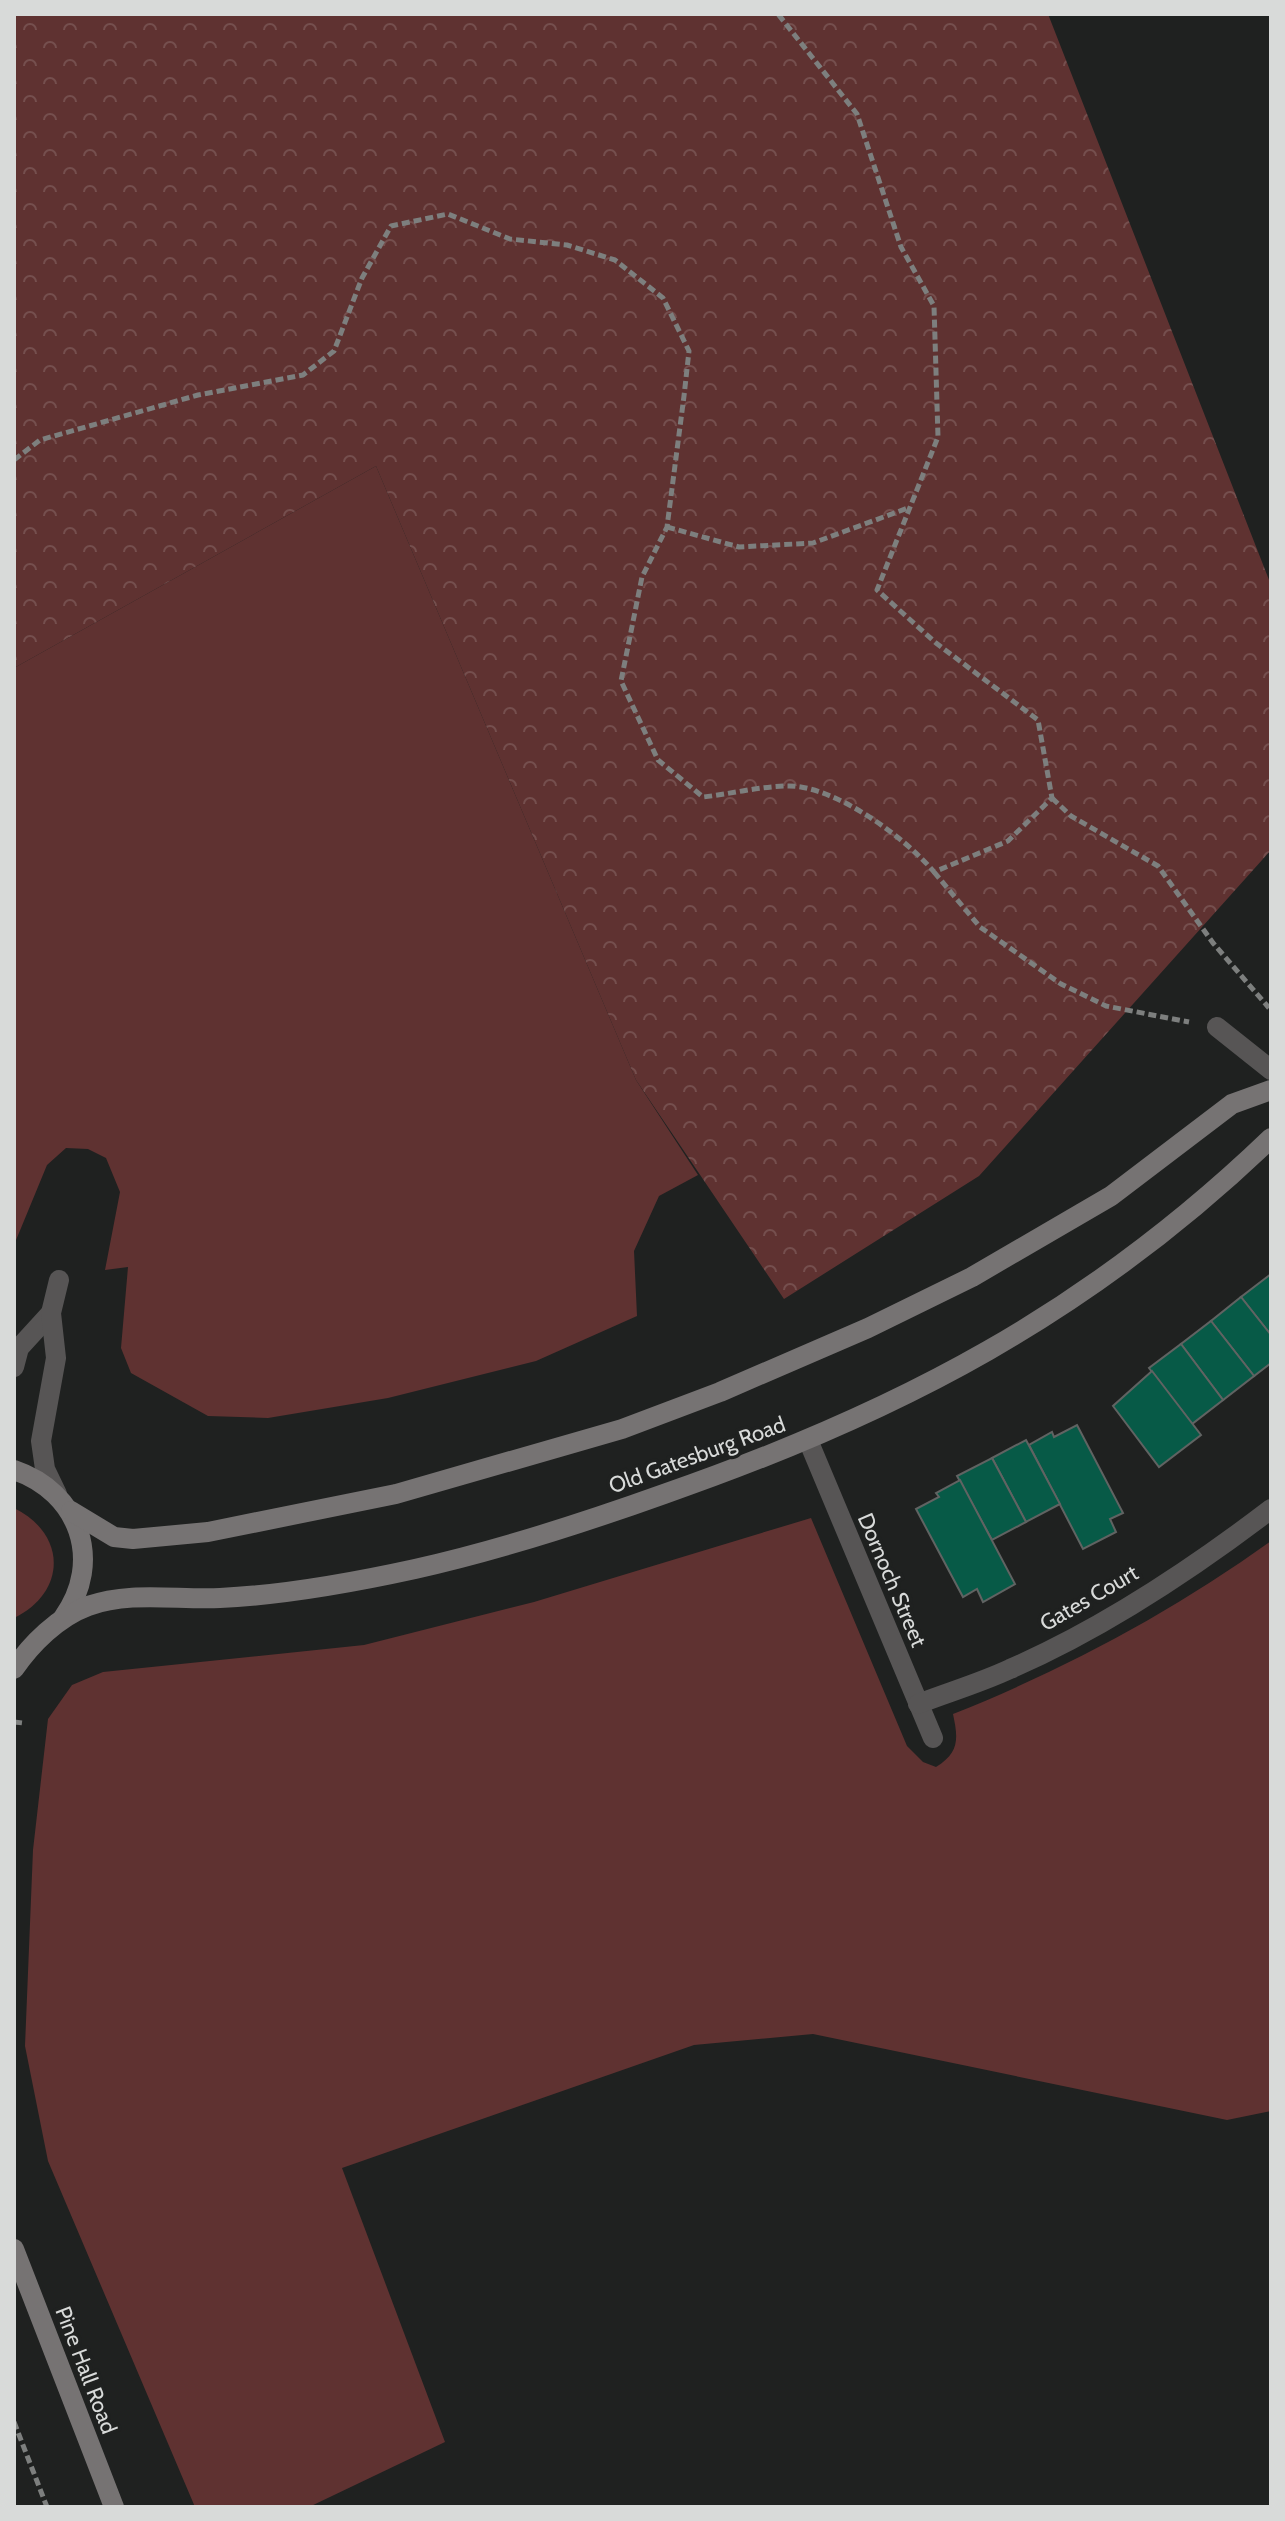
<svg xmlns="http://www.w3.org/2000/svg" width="1285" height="2521" viewBox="0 0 1285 2521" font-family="Cabin,sans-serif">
	<defs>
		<pattern id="forest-crowns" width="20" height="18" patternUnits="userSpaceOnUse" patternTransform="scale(2)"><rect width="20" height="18" fill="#5f3231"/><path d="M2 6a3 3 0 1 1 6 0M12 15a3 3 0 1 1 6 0" fill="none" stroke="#754f4e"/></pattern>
	</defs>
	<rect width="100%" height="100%" fill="#1f2120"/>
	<g fill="#5f3231">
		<polygon points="376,466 636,1080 698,1175 659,1196 634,1251 637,1316 536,1361 388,1398 268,1418 208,1416 131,1373 121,1348 128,1267 105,1270 120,1192 106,1158 88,1149 66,1148 47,1165 14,1245 14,668"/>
		<path d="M14,1508C67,1534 67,1592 14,1618Z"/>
		<path d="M811,1518L907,1746L923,1762L936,1767C960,1752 958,1738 953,1714C1066,1669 1172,1612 1271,1541V2111L1227,2120L813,2034L694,2045L342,2168L445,2442L309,2507H195L48,2161L25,2046L33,1850L48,1719L72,1685L103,1672L364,1645L534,1602Z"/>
	</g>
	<polygon fill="url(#forest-crowns)" points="14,14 1048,14 1271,585 1271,850 979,1176 784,1299 636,1080 376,466 14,668"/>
	<g fill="#075a47" stroke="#606362" stroke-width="2">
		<polygon points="1271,1274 1271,1335 1241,1297"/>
		<polygon points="1241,1297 1271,1335 1271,1363 1254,1376 1211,1321"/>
		<polygon points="1211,1321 1254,1376 1223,1400 1181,1344"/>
		<polygon points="1181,1344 1223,1400 1192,1424 1149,1368"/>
		<polygon points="1152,1371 1201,1435 1159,1467 1113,1406"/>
		<polygon points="1077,1425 1123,1513 1110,1519 1116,1532 1083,1549 1029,1445 1052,1432 1054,1437"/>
		<polygon points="1026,1440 1060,1504 1026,1522 992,1458"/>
		<polygon points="992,1458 1026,1522 992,1540 957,1476"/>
		<polygon points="960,1480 1015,1584 983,1602 977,1589 963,1597 916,1509 939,1497 936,1493"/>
	</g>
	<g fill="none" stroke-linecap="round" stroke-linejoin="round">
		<g stroke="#7d7f7e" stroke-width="5" stroke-dasharray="8 4" stroke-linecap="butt">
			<path d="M14,460L40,440L198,395L303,375L334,351L362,278L391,226L448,214L510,239L567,245L615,260L663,298L689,351L684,396L667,527L642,577L621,681L658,760L703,797C731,794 761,786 789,786C835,786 906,838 934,872L1008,841L1052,798L1038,720L936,643L877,590L938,437L934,306L901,247L857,114L778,14"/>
			<polyline points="667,527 739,547 813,543 908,508"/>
			<polyline points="1052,798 1071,816 1158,866 1213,943 1269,1008"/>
			<polyline points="934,872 980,927 1061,984 1106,1006 1189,1022"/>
			<polyline points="14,1722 23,1723"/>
			<polyline points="14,2422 47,2507"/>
		</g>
		<g stroke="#575555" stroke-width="20">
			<polyline points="1217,1027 1271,1070"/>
			<polyline points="14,1367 19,1348 51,1313"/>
			<polyline points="808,1440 933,1738"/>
			<polyline points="57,1494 45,1469 41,1441 56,1358 51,1313 59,1280"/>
			<path d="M918,1704C949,1692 980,1683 1010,1669C1102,1629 1191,1570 1271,1509"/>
		</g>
		<g stroke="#767373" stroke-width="20">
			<path d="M14,1470C79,1492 104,1561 63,1618"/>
			<polyline points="71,1511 114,1537 133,1539 208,1532 396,1494 622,1429 720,1392 868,1328 972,1277 1111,1196 1232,1104 1271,1090"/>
			<path d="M14,1669C31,1644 58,1617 88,1606C130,1591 176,1600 220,1598C286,1595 351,1583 415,1569C500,1550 583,1523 664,1494C900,1412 1090,1312 1271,1138"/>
			<polyline points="14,2249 114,2507"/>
		</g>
	</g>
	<g text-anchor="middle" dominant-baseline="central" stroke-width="7" stroke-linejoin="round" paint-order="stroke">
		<g font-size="22" fill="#d8dad9" stroke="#1f2120">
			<text transform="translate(697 1455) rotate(-20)">Old Gatesburg Road</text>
			<text transform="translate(892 1580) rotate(67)">Dornoch Street</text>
			<text transform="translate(1089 1598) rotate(-30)">Gates Court</text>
			<text transform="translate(86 2370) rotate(69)">Pine Hall Road</text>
		</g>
	</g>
	<rect width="1285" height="2521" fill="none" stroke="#d8dad9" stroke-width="32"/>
</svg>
